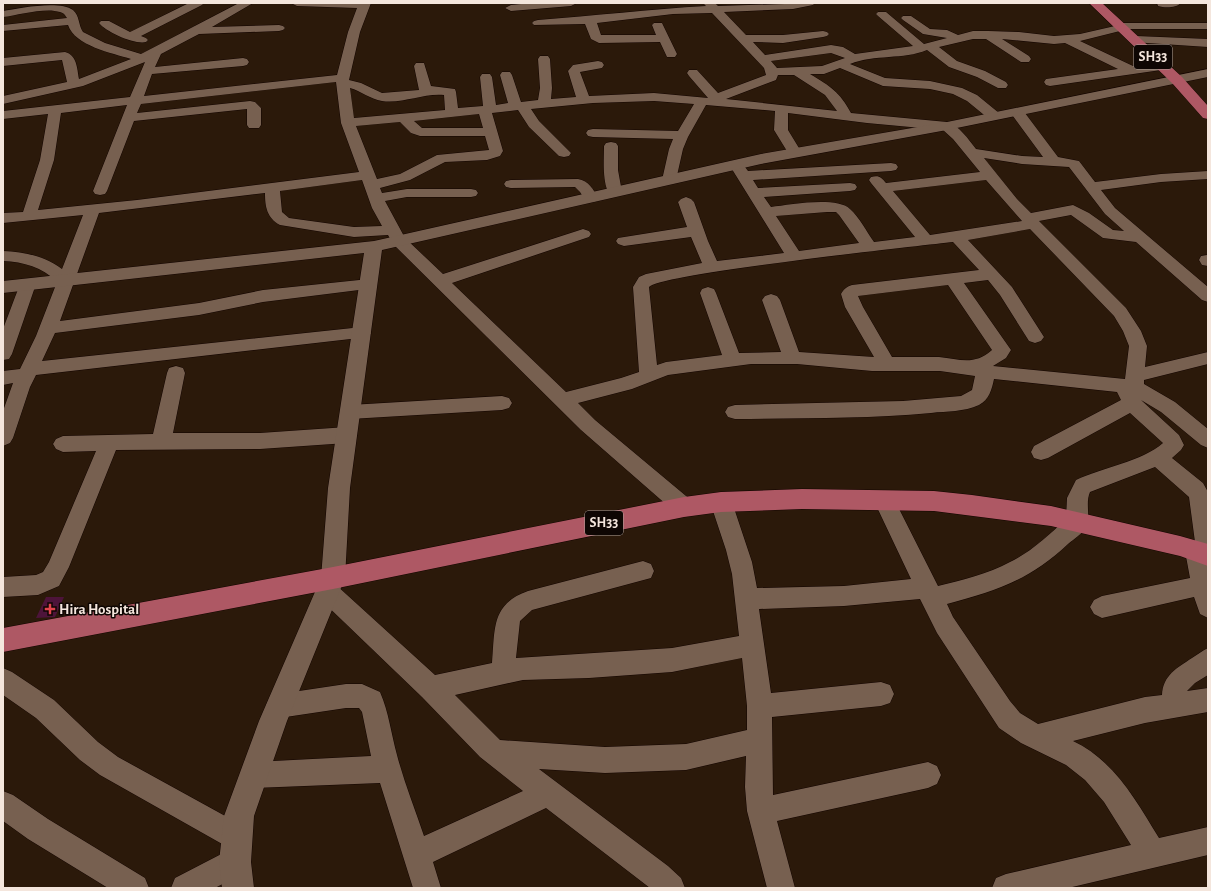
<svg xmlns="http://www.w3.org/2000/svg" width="1211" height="891" viewBox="0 0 1211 891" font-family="'Alegreya Sans',sans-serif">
	<rect width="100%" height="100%" fill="#2b190a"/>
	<polygon fill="#4d143a" points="46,597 64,597 55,617 36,618"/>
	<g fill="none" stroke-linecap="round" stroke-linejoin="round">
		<defs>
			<g id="minor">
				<path d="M189,3H204L202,5L141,36L146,38L148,40L146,42C135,45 106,32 99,23L101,21H109L130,32Z"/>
				<path d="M239,3H253L212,27L279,25L283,26L285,28L283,30L279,31L199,34L161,54L155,67L243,58L247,59L249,62L247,65L243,66L152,74L144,96L337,75L348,32L357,8L297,6L291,3H371L360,32L349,80L361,83L382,93L419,90L414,66L416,63H424L431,86L455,89L456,92L458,108L483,106L480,77L482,74H490L492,77L496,105L508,103L500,75L502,72H510L512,75L521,102L538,100L540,88L538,59L540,56H548L550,59L552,88L551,99L576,97L568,71L573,65L598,61L602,62L604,65L602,68L580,72L589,96L654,93L708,98L689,76L687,73L689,70H697L718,93L766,75L764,68L712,13L673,14L597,23L601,35H656L652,25L654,23H662L677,54L675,57H667L660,42L599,43L591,39L585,24L534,25L532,23L534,21L538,20C594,16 650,9 706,6L703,3H715L718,6L815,3L813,5L793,9L724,12L746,35H783L823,31L827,32L829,34L827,36L823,37L783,43L753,42L765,55L831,45L843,47L855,54L913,46L878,16L876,14L878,12H886L924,44L947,38L923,34L903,20L901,18L903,16H911L930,29L947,30L958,35L973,31H988L1019,32L1054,36L1080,34L1115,26L1117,24L1121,23H1208V29H1128L1080,41L1133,66L1161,62L1165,63L1167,66L1165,69L1161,70L1050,86L1046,85L1044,82L1046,79L1118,69L1065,43L1054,44L1002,39L1029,56L1031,59L1029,62H1021L986,39H973L939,47L957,61L985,71L1006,82L1008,85L1006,88H998L977,77L949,67L927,50C903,60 875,54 850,64L885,78L930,81L962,88L977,95L999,113L1001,116L999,119H989L967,101L953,94L930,89L883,86L840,68L824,74H810C831,87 839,91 851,113L947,122C959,125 968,139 976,149L1022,156L1043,157L1010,112L1012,109H1022L1058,157L1079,161L1095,182L1161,174L1208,171V179L1161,182L1101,190L1115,208L1208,287V302L1202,300L1136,242L1103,238L1071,215L1039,221L1126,308L1141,331L1147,346L1145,367L1208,352V364L1144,380V384L1175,402L1208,429V448L1201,445L1161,412L1141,400L1179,435L1184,445L1181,450L1172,458L1203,483L1208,492V618L1200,614L1194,597L1102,618L1094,614L1090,607L1094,600L1102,596L1190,578L1185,551L1188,544L1195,542L1189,497L1155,467L1090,492C1085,503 1091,517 1086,527C1082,534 1074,539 1068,544C1030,580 996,591 947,604L953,617L1010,701L1020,713L1038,724L1145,697L1162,695C1163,675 1177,668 1192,658C1198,654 1202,651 1208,648V675L1195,683L1187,691L1208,688V712L1145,723L1073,741C1115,761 1136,801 1159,838L1208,827V855L1068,888H992L996,878L1006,874L1131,845L1104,802L1085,780L1066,765L1021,743L999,728L937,633L920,599L844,606L759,609L771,693L881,682L890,685L894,694L890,703L881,706L772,717L773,795L928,762L937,766L941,775L937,784L928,788L777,821L795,888H767L747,811L745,787L746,756L686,770L605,773L539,769L668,866L681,878L685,888H650L546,808L433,862L441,888H413L380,783L254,788L245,784L241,775L245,766L254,762L371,756L362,712L359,708H346L279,718L270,715L266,706L270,697L279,694L346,684H362L380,692C389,713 391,733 397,755C404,782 415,809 424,836L523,791L480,757L422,697L319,598L316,591L319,584L327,581L335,584L435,675L492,663C495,629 491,604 528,591L643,561L651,564L654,571L651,578L532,610L520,621L516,658L672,648L739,636L732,574L726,550L710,502L714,496L721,493L728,496L732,502L752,562L757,588L844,586L911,579L874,501L878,495L885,492L892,495L938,586C962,580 988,574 1010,562C1031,552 1049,535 1066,519L1067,498L1076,480C1101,468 1143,461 1163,443L1130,413L1048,458L1041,460L1034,458L1031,452L1034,446L1121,400L1117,392L994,379C992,389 989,400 979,405C964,412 947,411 931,413C866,419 800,418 735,419L728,417L725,412L728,407L735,405L903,401L961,396L972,390L975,376L940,371H872L797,364H751L668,375L632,389L578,403L595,420L692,501L695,507L692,513L684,516L676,513L581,430L393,244L388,235L354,237L280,225C267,218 265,207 265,193L99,213L60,321L199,303L263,290L369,279L375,280L377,284L375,288L263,302L199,315L55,333L42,361L362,327L368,329L371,333L368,337L36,375L30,387L13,438L10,443L3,446V411L13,383L3,385V371L20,369L36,336L57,282C42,267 24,262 3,261V251C24,252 45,256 62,269L83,215L3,223V213L23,212L40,160L48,114L3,119V111L130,97L145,62L83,86L3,104V96L67,82L62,60L3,66V58L65,52C77,55 77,68 79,79L131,59C112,53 75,46 68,25L3,31V25L67,18C65,15 64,13 60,12C46,7 18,15 3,17V11C19,8 60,0 73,10C80,16 78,25 83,32L105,43L141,54ZM831,53L845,58L822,66L777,68L771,61ZM778,75H794L825,95L837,111L726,99L776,80ZM336,82L341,123L359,172L137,200L38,210L54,160L61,113L127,105L93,191L95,194L100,195L105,194L107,191L134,121L247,109V125L249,128H259L261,125V108L255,102L250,101L137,113L141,104ZM350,88C361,91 370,99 382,101C403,104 423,93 444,95L445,110L354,118ZM654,101L694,104L678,131L593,129L588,130L586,133L588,136L593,137L673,139L669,149L662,180L664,183L669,184L674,183L676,180L683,149L688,137L706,105L775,111L774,130L790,156L795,157L800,156L802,153L788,130V113L867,123L943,130L953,139L980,172L886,183C881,177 879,175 871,177L869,180L871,183L915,237L874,242C866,231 860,218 850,209C836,196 789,205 771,207L764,197L850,191L855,190L857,187L855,184L850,183L758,188L753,180L891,171L896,170L898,167L896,164L891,163L748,171L742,163L737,162L732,163L730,166L784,253L717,261L708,241L694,202L691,199L686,197L681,199L678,202L687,227L618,238L616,241L618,244L624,246L691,237L702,263L646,274L639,277L633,287L639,372L621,378L566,392L452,283L589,237L591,234L589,231L583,229L577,231L443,274L405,238L385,201L407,197H471L476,196L478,193L476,190L471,189H407L382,193L380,188L410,180L445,162L487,160L500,156L503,151L492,113L518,110L529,127L559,156L564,157L569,156L571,153L539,121L531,109L593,103ZM479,114L483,128H422L414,121ZM400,122L411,133L420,136H485L489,150L437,155L400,174L377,179L356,126ZM984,158L1022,164L1069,167L1105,214L1124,231L1113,230L1089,213L1073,205L1031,213L1017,199ZM362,180L372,208L382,226L354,227L289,218L282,212L280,191ZM986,180L1022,221L930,235L893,191ZM827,212H836L839,215L859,243L799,251L776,216ZM1030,229L1114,316L1123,331L1129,346L1125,379L993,366L1006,358L1011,350L964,283L988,280L1000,295L1029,341L1035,343L1041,341L1044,337L1012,287L968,240ZM953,242L979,270L852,285C846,287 844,289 841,294L845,307L874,357L799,352L780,300L777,296L771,294L765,296L762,300L781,352L739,353L716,293L714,289L708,287L702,289L700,293L722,355L666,362L657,365L649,287C659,274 917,246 953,242ZM948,285L992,350C974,366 960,359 939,357C924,357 908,357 892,357L863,307L858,296ZM742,658L747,706V730L686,744L605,747L500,740L455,695L523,680L589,678L672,672Z"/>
				<polygon points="531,3 577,3 571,6 511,11 505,8 511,5"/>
				<path d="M1157,3H1181C1176,8 1165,8 1158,6Z"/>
				<polygon points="1136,36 1208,39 1208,47 1132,42 1130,40 1132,38"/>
				<path d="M611,142L616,143L618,146V170L622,192L620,195L615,196L610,195C602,184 604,160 604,146L606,143Z"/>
				<path d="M578,179C589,181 593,189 598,198L596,201L591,202L586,201L580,192L575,187L511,188L506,187L504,184L506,181L511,180Z"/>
				<polygon points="1207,255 1208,255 1208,266 1202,265 1199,260 1201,256"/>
				<polygon points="28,279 34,280 36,284 12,354 9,359 3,360 3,329 20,284 22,280"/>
				<polygon points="176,366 183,368 185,373 173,433 260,433 347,427 354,430 357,435 354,440 347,443 260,449 116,450 69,567 59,586 38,595 3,597 3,577 36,575 43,572 49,562 96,451 63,452 56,449 53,444 56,439 63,436 153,434 167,373 169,368"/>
				<polygon points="502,396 509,398 512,403 509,408 502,410 350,419 343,417 340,412 343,407 350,405"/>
				<polygon points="3,668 12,672 54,700 98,742 118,757 247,828 251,838 247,848 241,850 245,852 249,862 245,872 215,888 171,888 175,878 231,849 100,775 80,760 36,718 3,695"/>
				<polygon points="3,791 13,795 48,819 145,878 149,888 108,888 28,839 3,821"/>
			</g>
			<polygon id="tertiary" points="1208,69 1208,77 947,130 761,164 382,250 350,488 345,578 287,721 254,816 251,862 254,888 222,888 219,862 224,816 259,721 321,578 328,488 364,253 3,293 3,281 374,241 761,154 947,122"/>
			<g id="primary">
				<polygon points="1089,3 1102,3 1182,77 1208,106 1208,119 1203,118 1172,83"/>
				<polygon points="802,489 934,491 972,495 1051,506 1180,536 1208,544 1208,566 1180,556 1051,526 934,511 802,509 721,512 684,517 333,589 3,652 3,628 333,567 684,497 721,492"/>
			</g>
		</defs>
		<use href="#minor" stroke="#130400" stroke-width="1"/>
		<use href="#tertiary" stroke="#130400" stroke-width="1"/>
		<use href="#primary" stroke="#130400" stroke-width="1"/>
		<use href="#minor" fill="#776050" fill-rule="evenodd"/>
		<use href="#tertiary" fill="#776050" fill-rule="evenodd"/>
		<use href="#primary" fill="#ae5864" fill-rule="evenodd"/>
	</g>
	<path fill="#e0444e" stroke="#0e0603" stroke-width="1.5" d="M48 603h4v4h4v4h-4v4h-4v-4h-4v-4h4z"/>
	<g text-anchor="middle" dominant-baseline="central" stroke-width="3" stroke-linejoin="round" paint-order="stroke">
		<g fill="#0e0603" stroke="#afa39c" stroke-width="1">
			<rect x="1134" y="45" width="38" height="24" rx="3"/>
			<rect x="585" y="511" width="38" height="24" rx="3"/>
		</g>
		<g font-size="14" font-weight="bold" fill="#f4e6dd">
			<text x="1153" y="57">SH33</text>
			<text x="604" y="523">SH33</text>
		</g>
		<g font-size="15" font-weight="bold" fill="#f4e6dd" stroke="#0e0603" text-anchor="start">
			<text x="59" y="609">Hira Hospital</text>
		</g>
	</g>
	<rect width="1211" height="891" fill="none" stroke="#f4e6dd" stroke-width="8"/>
</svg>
